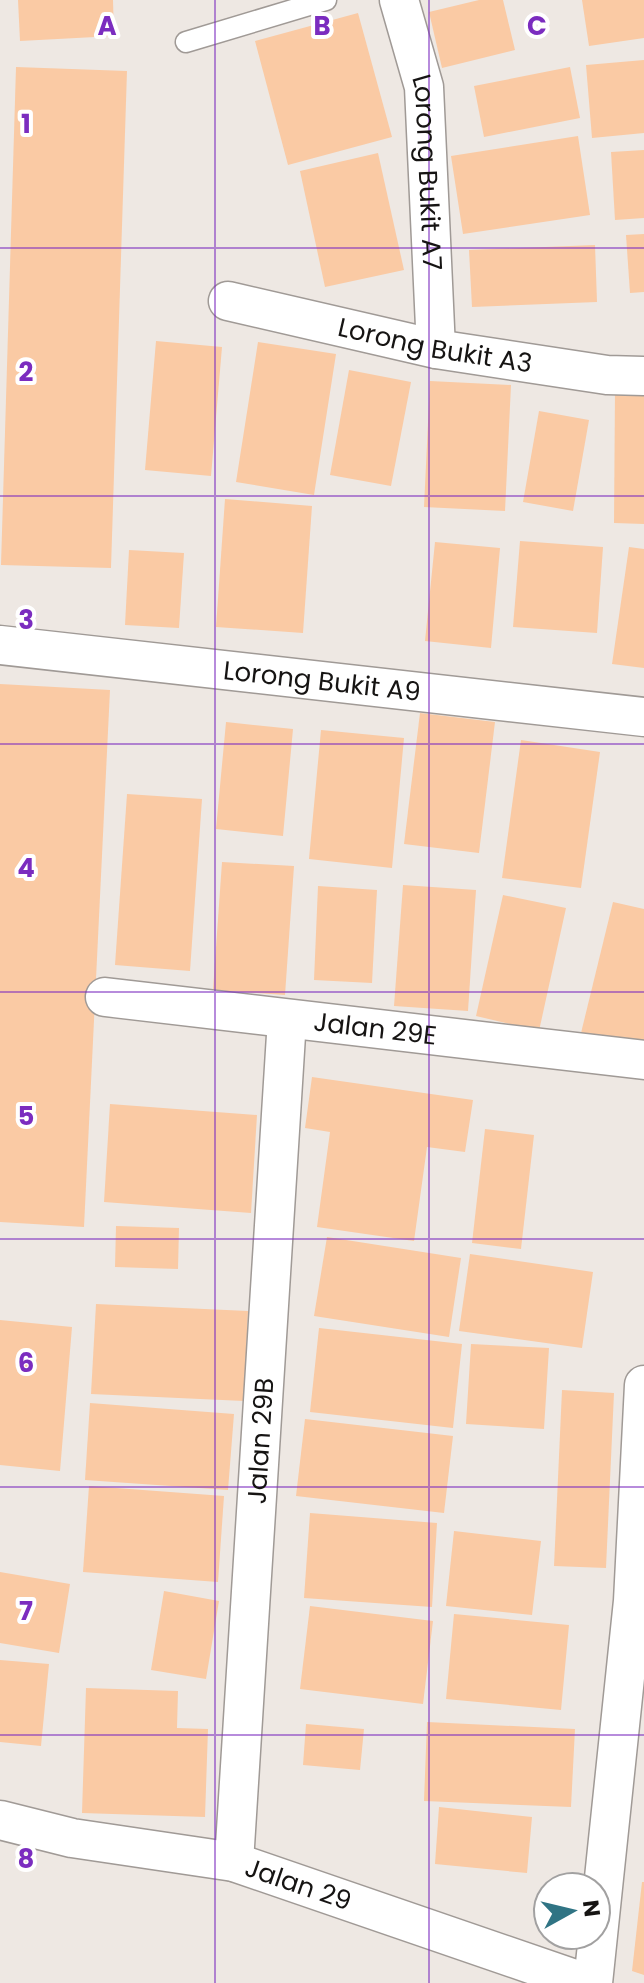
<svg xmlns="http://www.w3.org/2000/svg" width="644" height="1983" viewBox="0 0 644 1983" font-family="Poppins,sans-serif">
	<rect width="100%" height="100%" fill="#eee8e3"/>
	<g fill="#facaa4">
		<polygon points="18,0 113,0 114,36 20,41"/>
		<polygon points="479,0 503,0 515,50 442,68 429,12"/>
		<polygon points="582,0 644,0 644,38 589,46"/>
		<polygon points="358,13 392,137 288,165 255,41"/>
		<polygon points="644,60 644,133 592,138 586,65"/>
		<polygon points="16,67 127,71 111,568 1,565"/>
		<polygon points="570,67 580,118 484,137 474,86"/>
		<polygon points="578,136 590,215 463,234 451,156"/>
		<polygon points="644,150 644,218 615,220 611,152"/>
		<polygon points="378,153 404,270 325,287 300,171"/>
		<polygon points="644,234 644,292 630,293 626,235"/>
		<polygon points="595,245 597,302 472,307 469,250"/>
		<polygon points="156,341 222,347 211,476 145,470"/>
		<polygon points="258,342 336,354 314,495 236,482"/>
		<polygon points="349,370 411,382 391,486 330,475"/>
		<polygon points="430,381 511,385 505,511 424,507"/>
		<polygon points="615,390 644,391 644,524 614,523"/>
		<polygon points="539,411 589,420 573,511 523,502"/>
		<polygon points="225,499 312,506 303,633 216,627"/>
		<polygon points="520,541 603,547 597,633 513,627"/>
		<polygon points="435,542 500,548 491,648 425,641"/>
		<polygon points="629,547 644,549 644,668 612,664"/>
		<polygon points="129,550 184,553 179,628 125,625"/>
		<polygon points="0,684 110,690 84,1227 0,1222"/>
		<polygon points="420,713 495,722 479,853 404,844"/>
		<polygon points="226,722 293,729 283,836 216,829"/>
		<polygon points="321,730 404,738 392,868 309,859"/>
		<polygon points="521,740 600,752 581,888 502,878"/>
		<polygon points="127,794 202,799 190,971 115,965"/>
		<polygon points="222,862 294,866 285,995 213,990"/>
		<polygon points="403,885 476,890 468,1011 394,1006"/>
		<polygon points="318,886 377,890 372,983 314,980"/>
		<polygon points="503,895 566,908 539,1031 476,1016"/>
		<polygon points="613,902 644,909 644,1049 581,1033"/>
		<polygon points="312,1077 473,1100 465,1152 427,1147 414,1241 317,1227 330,1132 305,1128"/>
		<polygon points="110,1104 257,1115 251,1213 104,1202"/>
		<polygon points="485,1129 534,1135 521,1249 472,1243"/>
		<polygon points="116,1226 179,1228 178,1269 115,1267"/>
		<polygon points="327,1237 461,1258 449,1337 314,1316"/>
		<polygon points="470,1254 593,1272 582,1348 459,1331"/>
		<polygon points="96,1304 248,1311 244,1401 91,1394"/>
		<polygon points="0,1320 72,1327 60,1471 0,1465"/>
		<polygon points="319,1328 462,1344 453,1428 310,1412"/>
		<polygon points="471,1344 549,1348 544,1429 466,1424"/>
		<polygon points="562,1390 614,1393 606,1568 554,1566"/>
		<polygon points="90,1403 234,1414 228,1490 85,1480"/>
		<polygon points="305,1419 453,1436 444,1513 296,1496"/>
		<polygon points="89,1486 224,1496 218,1582 83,1572"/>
		<polygon points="310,1513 437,1523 432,1607 304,1598"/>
		<polygon points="454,1531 541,1541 532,1615 446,1606"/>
		<polygon points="0,1572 70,1584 59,1653 0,1643"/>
		<polygon points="164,1591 219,1601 206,1679 151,1670"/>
		<polygon points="310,1606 433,1621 423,1704 300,1689"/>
		<polygon points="454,1614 569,1625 561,1710 446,1699"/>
		<polygon points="0,1660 49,1664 41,1746 0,1742"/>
		<polygon points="86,1688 178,1691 177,1728 208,1729 205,1817 82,1813"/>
		<polygon points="427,1722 575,1729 571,1807 424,1801"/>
		<polygon points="306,1724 364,1729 360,1770 303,1765"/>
		<polygon points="439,1807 532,1817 527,1873 435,1864"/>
		<polygon points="642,1882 644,1882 644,1975 632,1971"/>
	</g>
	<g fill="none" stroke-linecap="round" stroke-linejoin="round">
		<defs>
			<polyline id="lane" points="186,42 326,0"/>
			<g id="street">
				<path id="s1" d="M399,0L424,87L436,349"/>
				<path id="s2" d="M228,301L436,349L607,375L644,376"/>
				<path id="s3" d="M0,645L644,717"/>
				<path id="s4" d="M105,997L644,1060"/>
				<path id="s5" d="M0,1820L72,1838L234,1862L586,1983"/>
				<path id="s6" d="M234,1862L287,1019"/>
				<polyline points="593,1983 633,1601 644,1385"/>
			</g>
		</defs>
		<use href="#lane" stroke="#a09a96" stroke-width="23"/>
		<use href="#street" stroke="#a09a96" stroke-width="41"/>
		<use href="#lane" stroke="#fff" stroke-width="20"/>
		<use href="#street" stroke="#fff" stroke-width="38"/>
	</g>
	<path fill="none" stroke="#7b2cbf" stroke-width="2" stroke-opacity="0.55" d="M215,0V1983M429,0V1983M0,248H644M0,496H644M0,744H644M0,992H644M0,1239H644M0,1487H644M0,1735H644"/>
	<g text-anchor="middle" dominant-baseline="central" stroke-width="8" stroke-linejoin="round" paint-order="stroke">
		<g font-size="26" fill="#161413" stroke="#fff">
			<text stroke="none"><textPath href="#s1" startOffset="176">Lorong Bukit A7</textPath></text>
			<text stroke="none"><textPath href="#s2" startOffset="212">Lorong Bukit A3</textPath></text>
			<text stroke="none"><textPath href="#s3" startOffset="324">Lorong Bukit A9</textPath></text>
			<text stroke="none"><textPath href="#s4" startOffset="272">Jalan 29E</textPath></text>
			<text stroke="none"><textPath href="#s6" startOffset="422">Jalan 29B</textPath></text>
			<text stroke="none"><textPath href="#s5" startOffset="306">Jalan 29</textPath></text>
		</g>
	</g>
	<g font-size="26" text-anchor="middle" font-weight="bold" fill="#7b2cbf" stroke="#fff" stroke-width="8" stroke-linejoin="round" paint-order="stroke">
		<text x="107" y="35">A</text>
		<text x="322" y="35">B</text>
		<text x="537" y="35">C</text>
		<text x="26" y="133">1</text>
		<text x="26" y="381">2</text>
		<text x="26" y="629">3</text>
		<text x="26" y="877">4</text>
		<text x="26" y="1125">5</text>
		<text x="26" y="1372">6</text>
		<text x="26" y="1620">7</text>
		<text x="26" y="1868">8</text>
	</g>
	<g transform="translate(572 1911) rotate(82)"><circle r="38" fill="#ffffff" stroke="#a2a1a1" stroke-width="2"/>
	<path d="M0-6L14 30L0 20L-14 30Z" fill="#307484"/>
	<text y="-12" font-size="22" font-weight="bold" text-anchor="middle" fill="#161413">N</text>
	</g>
</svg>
